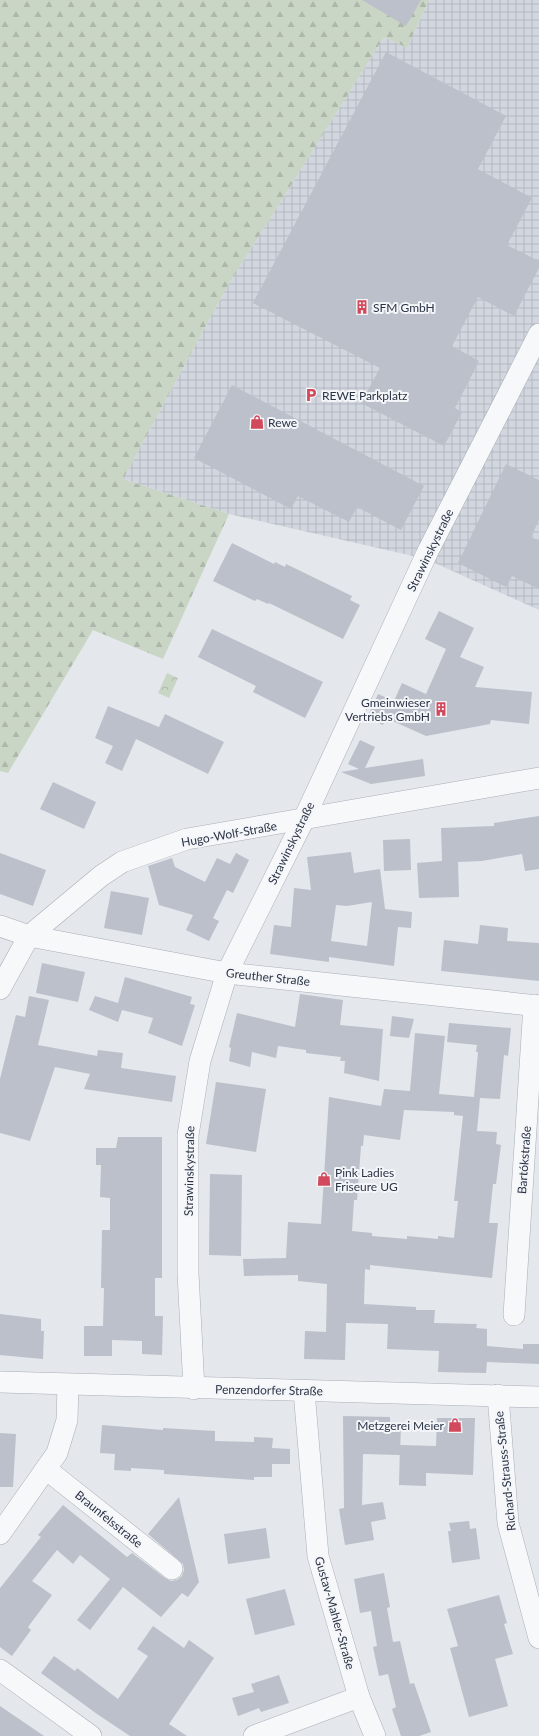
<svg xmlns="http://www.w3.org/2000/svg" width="539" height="1736" viewBox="0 0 539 1736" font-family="Lato,sans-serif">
	<defs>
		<pattern id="industrial-grid" width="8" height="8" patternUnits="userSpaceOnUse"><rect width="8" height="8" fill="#d2d6de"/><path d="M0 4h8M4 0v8" fill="none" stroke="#b4b8c0"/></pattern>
		<pattern id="forest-firs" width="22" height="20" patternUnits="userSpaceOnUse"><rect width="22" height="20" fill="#c9d6c5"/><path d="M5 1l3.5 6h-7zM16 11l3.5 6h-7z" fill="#adb8ab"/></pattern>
		<pattern id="park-crowns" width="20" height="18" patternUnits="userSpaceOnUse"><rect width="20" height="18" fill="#c9d6c5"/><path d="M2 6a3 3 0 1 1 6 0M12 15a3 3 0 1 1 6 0" fill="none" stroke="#adb8ab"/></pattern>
	</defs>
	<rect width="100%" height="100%" fill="#e4e7ec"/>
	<polygon fill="url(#industrial-grid)" points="429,0 539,0 539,610 426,559 229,514 123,479 227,287 384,37 407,48"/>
	<polygon fill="url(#forest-firs)" points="0,0 429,0 407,48 384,37 227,287 123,479 229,514 163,659 93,630 8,773 0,771"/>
	<polygon fill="url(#park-crowns)" points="167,673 178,678 169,698 158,693"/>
	<g fill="#bbc0ca" fill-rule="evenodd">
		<polygon points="362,0 421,0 406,26"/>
		<polygon points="386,52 506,116 478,169 532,198 507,245 539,261 539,268 514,316 478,297 452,346 479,361 455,408 462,412 444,446 361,403 380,368 253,303"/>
		<polygon points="232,385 424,486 401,530 357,507 349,522 298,496 291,509 194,458"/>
		<polygon points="506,464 539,480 539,520 531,537 539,541 539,589 512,576 506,587 458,563"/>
		<polygon points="232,543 274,564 275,562 285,567 286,564 352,596 350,600 360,605 343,639 269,603 268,604 257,599 255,601 213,581"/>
		<polygon points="439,611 474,628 460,657 484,667 475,687 532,692 529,724 491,720 490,724 426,736 386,718 383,725 367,718 378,694 394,701 402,683 426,694 446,649 425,639"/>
		<polygon points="212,629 323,682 305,718 253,692 256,686 198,657"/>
		<polygon points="108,706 159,727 165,714 224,742 208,774 136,739 122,771 105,763 113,746 95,738"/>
		<polygon points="360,740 375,747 365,768 423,759 425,776 371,784 341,772 359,769 348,764"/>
		<polygon points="53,782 96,802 84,829 40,809"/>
		<polygon points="539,816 539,869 525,871 522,854 482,861 458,862 459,897 419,898 417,863 442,861 441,828 494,826 494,823"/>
		<polygon points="410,839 411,870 384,871 383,840"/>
		<path d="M351,852L354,873L380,869L385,909L412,912L411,928L398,927L394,966L329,957V962L270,954L274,925L291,927L294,888L311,890L307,857ZM372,902L367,946L331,941L336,905L347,906Z"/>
		<polygon points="0,853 46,870 33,906 0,894"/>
		<polygon points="236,853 249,860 233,893 227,890 213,918 219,921 209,941 186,930 193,915 159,905 148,866 172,858 175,867 205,882 217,858 230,864"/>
		<polygon points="111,891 149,898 142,935 104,928"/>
		<polygon points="480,925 508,928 507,941 539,943 539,981 441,971 444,940 478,944"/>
		<polygon points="42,963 85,972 78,1002 36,993"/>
		<polygon points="125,977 192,997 190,1004 195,1005 182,1046 148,1033 153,1018 122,1010 118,1022 89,1010 95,996 118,1003"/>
		<polygon points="300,994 343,1000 340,1025 383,1029 379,1081 344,1073 345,1061 340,1061 341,1057 306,1053 306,1050 278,1046 276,1058 252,1052 250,1067 229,1061 231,1048 229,1047 237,1013 295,1027"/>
		<polygon points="29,996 49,1000 38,1045 97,1056 98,1050 123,1053 121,1068 176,1076 172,1102 84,1089 90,1074 55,1067 30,1141 0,1133 0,1079 16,1015 25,1017"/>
		<polygon points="392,1016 414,1019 409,1038 390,1036"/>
		<path d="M449,1023L511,1028L508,1056L504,1055L500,1099L480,1098L477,1131L497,1132L496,1144L501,1145L496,1184H493L489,1223H498L492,1278L370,1265V1270L365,1269L364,1304L416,1307V1310H435L434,1323L477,1324L476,1328L487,1329V1346L523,1349V1344H539V1364L487,1362L486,1373L438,1372L439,1351L387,1349L388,1324L346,1323L345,1360L304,1359L305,1331L326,1332L327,1284L298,1281V1275L244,1276L243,1259L286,1258L288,1222L321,1224L329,1097L381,1106L384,1089L410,1091L415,1033L445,1036L439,1094L474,1097L478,1052H476L477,1045L447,1042ZM404,1110L454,1112V1115L463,1116L454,1201H458L454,1238L438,1236V1239L407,1236V1239L372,1236V1233L352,1231L354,1200H357L361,1146H363L364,1135L400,1140Z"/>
		<polygon points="216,1082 266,1089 256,1152 206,1144"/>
		<polygon points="118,1137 162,1137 162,1278 155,1278 155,1316 163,1316 162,1355 142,1354 142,1341 112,1340 112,1356 84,1356 84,1326 103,1326 104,1288 101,1288 102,1230 110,1230 110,1198 100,1197 101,1165 96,1165 96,1148 116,1148"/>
		<polygon points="210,1174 242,1175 241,1256 209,1255"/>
		<polygon points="0,1314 41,1319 41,1331 44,1331 43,1359 0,1355"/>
		<polygon points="343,1416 390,1417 390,1423 401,1424 400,1455 363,1454 362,1505 383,1502 386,1519 371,1522 374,1540 345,1545 339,1509 344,1508"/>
		<polygon points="437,1418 475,1418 473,1475 426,1473 426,1486 399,1485 400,1445 436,1446"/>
		<polygon points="102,1425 163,1430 163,1428 215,1431 215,1441 254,1442 254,1437 273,1438 272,1448 290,1449 290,1464 272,1464 272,1477 254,1477 254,1480 164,1474 164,1470 131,1468 131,1471 114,1470 115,1454 100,1453"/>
		<polygon points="0,1433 16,1434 13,1487 0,1487"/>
		<polygon points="179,1497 199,1582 188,1597 182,1593 161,1617 123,1587 90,1630 77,1620 110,1579 80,1555 73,1564 57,1550 32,1581 52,1595 28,1627 31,1630 12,1656 0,1647 0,1588 41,1537 38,1535 63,1505 127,1557 132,1553 165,1578 171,1581 177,1580 182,1576 184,1570 183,1564 148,1534"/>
		<polygon points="469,1521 470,1529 476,1528 480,1559 452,1563 448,1531 451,1531 449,1523"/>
		<polygon points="266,1528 270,1558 228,1564 224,1534"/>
		<polygon points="384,1573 390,1607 387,1608 393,1642 400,1641 410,1684 414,1683 431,1732 419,1736 401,1736 392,1709 396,1707 388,1674 379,1676 373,1647 377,1646 371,1611 360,1613 354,1579"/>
		<polygon points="285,1589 295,1625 255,1635 246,1599"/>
		<polygon points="499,1595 507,1623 504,1624 513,1654 495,1659 508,1706 469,1717 450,1648 458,1646 447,1609"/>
		<polygon points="153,1626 184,1648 189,1640 214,1658 169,1724 187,1736 130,1736 97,1714 41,1673 54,1656 75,1671 77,1668 118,1699 148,1656 137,1649"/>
		<polygon points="279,1675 289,1703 261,1712 259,1708 238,1716 232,1698 254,1692 251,1684"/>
		<polygon points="0,1706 44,1736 0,1736"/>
	</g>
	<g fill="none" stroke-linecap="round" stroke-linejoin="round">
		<defs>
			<g id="street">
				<polyline points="0,926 29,936 227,973 539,1006"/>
				<polyline points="0,989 29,936 101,876 122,862 187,839 539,778"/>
				<polyline points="514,1315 534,1005"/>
				<polyline points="0,1382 539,1397"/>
				<polyline points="194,1389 188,1273 188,1135 200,1061 227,973 303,821 428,551 539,334"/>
				<polyline points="304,1391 318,1556 359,1697 375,1736"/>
				<polyline points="498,1395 508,1523 539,1638"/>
				<polyline points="46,1469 172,1569"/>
				<polyline points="0,1534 57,1453 67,1420 68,1385"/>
				<polyline points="0,1670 91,1736"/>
				<polyline points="254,1736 359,1697"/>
			</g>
		</defs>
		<use href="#street" stroke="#a9aeb7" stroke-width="22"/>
		<use href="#street" stroke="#f7f8fa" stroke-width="21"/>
	</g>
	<defs>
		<symbol id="building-bare" viewBox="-9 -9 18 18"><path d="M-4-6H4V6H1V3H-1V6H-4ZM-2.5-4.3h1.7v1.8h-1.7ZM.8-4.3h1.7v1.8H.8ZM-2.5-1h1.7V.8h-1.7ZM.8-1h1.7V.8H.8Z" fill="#d1495b" stroke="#f4f6f9" stroke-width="2.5" paint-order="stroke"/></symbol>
		<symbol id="parking-bare" viewBox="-9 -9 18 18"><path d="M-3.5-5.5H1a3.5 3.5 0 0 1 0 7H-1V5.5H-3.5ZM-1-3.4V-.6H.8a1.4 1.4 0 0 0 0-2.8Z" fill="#d1495b" stroke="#f4f6f9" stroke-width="2.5" paint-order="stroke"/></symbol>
		<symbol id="shop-bare" viewBox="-9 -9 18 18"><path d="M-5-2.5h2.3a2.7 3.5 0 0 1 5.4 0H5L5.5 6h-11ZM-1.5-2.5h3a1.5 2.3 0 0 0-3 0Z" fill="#d1495b" stroke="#f4f6f9" stroke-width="2.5" paint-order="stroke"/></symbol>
	</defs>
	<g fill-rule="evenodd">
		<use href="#building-bare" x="352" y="297" width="20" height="20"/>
		<use href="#parking-bare" x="301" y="385" width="20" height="20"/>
		<use href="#shop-bare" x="247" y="412" width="20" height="20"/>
		<use href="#building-bare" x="431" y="699" width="20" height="20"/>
		<use href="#shop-bare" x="314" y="1169" width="20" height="20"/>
		<use href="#shop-bare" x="445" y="1415" width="20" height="20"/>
	</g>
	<g text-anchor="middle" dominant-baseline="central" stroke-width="4" stroke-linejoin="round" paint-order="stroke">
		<g font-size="12" fill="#2b3445" stroke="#f4f6f9" text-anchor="start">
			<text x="373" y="307">SFM GmbH</text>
			<text x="322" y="395">REWE Parkplatz</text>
			<text x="268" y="422">Rewe</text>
			<text x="430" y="702" text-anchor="end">Gmeinwieser<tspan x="430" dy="14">Vertriebs GmbH</tspan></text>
			<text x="335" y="1172">Pink Ladies<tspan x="335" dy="14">Friseure UG</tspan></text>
			<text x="444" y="1425" text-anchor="end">Metzgerei Meier</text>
		</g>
		<g font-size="12" fill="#2b3445" stroke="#f4f6f9">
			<text transform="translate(430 550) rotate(-64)">Strawinskystraße</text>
			<text transform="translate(229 834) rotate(-10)">Hugo-Wolf-Straße</text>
			<text transform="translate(291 843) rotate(-64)">Strawinskystraße</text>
			<text transform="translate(268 977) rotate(6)">Greuther Straße</text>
			<text transform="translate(524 1160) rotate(-86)">Bartókstraße</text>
			<text transform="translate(189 1171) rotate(-89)">Strawinskystraße</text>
			<text transform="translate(269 1390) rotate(1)">Penzendorfer Straße</text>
			<text transform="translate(505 1471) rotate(-96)">Richard-Strauss-Straße</text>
			<text transform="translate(109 1519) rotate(39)">Braunfelsstraße</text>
			<text transform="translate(335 1613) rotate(74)">Gustav-Mahler-Straße</text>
		</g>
	</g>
</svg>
